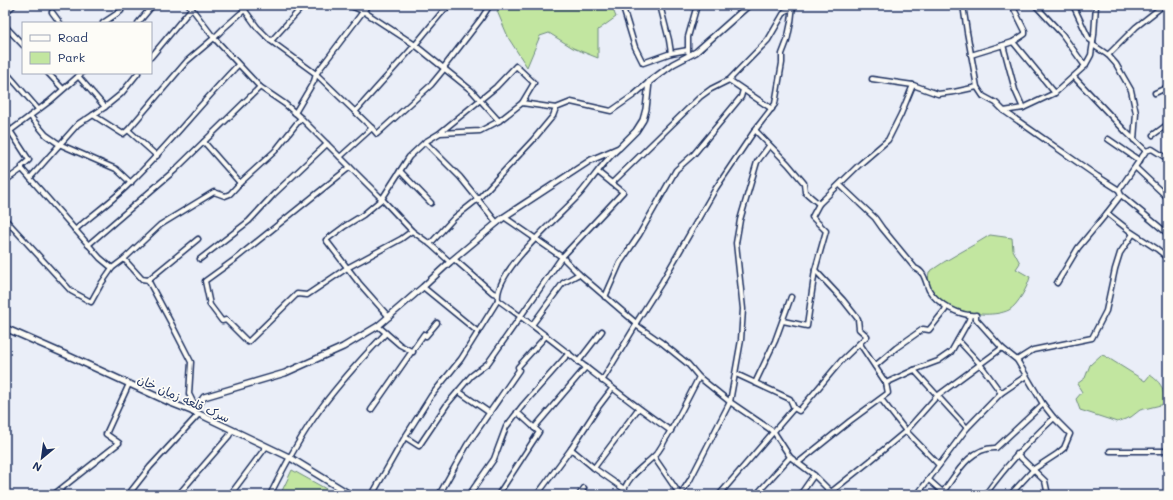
<svg xmlns="http://www.w3.org/2000/svg" width="1173" height="500" viewBox="0 0 1173 500" font-family="Mali,'Playpen Sans Arabic',sans-serif">
	<rect width="100%" height="100%" fill="#eaeef8"/>
	<filter id="ink" filterUnits="userSpaceOnUse"><feTurbulence type="fractalNoise" baseFrequency=".025" numOctaves="2"/><feDisplacementMap in="SourceGraphic" scale="8" xChannelSelector="R" yChannelSelector="G"/><feConvolveMatrix kernelMatrix="1 2 1 2 8 2 1 2 1" color-interpolation-filters="sRGB"/></filter>
	<g filter="url(#ink)">
		<g fill="#c2e6a0" stroke="#6e8a7f">
			<polygon points="505,5 609,5 612,7 616,17 598,30 598,58 573,48 549,33 540,36 527,67 509,39 497,11"/>
			<path d="M990,235L1012,238L1013,250L1020,263L1016,269L1030,277C1028,286 1018,305 1009,310C984,322 922,308 929,272C948,258 970,248 990,235Z"/>
			<path d="M1101,355L1105,356L1145,381L1150,375C1163,384 1163,389 1165,404L1140,410L1131,417L1117,422L1080,410L1076,399L1082,392L1077,384L1085,378L1090,365Z"/>
			<polygon points="292,470 337,495 280,495"/>
		</g>
		<g fill="none" stroke-linecap="round" stroke-linejoin="round">
			<defs>
				<g id="minor">
					<polyline points="189,5 214,38 260,87 285,104 301,118 382,199 412,231 430,244 450,262"/>
					<polyline points="241,5 257,27 271,41 316,74 372,128 340,157"/>
					<polyline points="348,5 363,11 415,45 472,91 499,121"/>
					<polyline points="441,5 446,9"/>
					<polyline points="662,5 661,9 669,40 671,53"/>
					<polyline points="963,5 967,32 977,87 983,96 996,103 1004,111 1097,176 1119,190 1121,195 1168,234"/>
					<polyline points="1035,5 1062,34 1085,66"/>
					<polyline points="1073,5 1089,39 1093,42"/>
					<polyline points="624,11 635,47 643,63 671,53 688,50"/>
					<polyline points="52,12 60,23"/>
					<polyline points="5,13 14,5"/>
					<polyline points="103,23 121,11"/>
					<polyline points="138,23 153,5"/>
					<polyline points="5,26 23,45"/>
					<polyline points="271,41 304,5"/>
					<polyline points="1013,42 1055,93"/>
					<polyline points="1003,45 1015,90 1023,108"/>
					<polyline points="1093,45 1108,55 1116,64 1131,90 1136,113 1134,140"/>
					<polyline points="688,52 688,37 697,5"/>
					<polyline points="971,55 1013,42 1025,34 1025,31 1012,5"/>
					<polyline points="1108,55 1136,27 1164,5"/>
					<polyline points="151,57 191,9"/>
					<polyline points="444,67 481,19 490,5"/>
					<polyline points="5,71 38,109"/>
					<polyline points="48,73 63,89"/>
					<polyline points="78,76 105,107"/>
					<polyline points="1074,77 1126,132 1146,151 1152,149 1168,159"/>
					<polyline points="872,79 913,85 938,94 954,92 977,87"/>
					<polyline points="729,80 772,109"/>
					<polyline points="1155,93 1168,87"/>
					<polyline points="1004,111 1023,108 1055,93 1085,66 1091,55 1094,35 1096,5"/>
					<polyline points="355,112 415,45 448,5"/>
					<polyline points="295,113 314,81 316,74 368,5"/>
					<polyline points="93,115 123,134 128,130 187,61 214,38 224,28 250,5"/>
					<polyline points="30,116 46,135 59,144 116,169 131,183"/>
					<polyline points="5,123 29,160 22,166 22,169"/>
					<polyline points="372,128 377,134 431,85 445,68"/>
					<polyline points="128,130 157,156"/>
					<polyline points="755,130 788,164 804,183 805,192 819,204"/>
					<polyline points="10,131 50,101 82,73"/>
					<polyline points="441,132 496,87 516,66 534,83 522,103"/>
					<polyline points="1153,135 1168,124"/>
					<polyline points="1108,139 1140,161"/>
					<polyline points="204,142 240,183"/>
					<polyline points="425,142 460,177 497,223"/>
					<polyline points="350,167 234,260 205,281 210,305 222,321 226,320 248,342 297,294 307,295 347,268 401,239 412,231"/>
					<polyline points="1136,168 1168,198"/>
					<polyline points="400,171 431,203"/>
					<polyline points="30,178 78,124 84,120 87,119 105,107 121,94 138,73"/>
					<polyline points="5,181 22,169 100,258 112,268"/>
					<polyline points="612,183 700,97 711,89 729,80 768,40 785,11 793,8"/>
					<path d="M840,185L875,218L882,228L915,268C925,272 925,281 929,290C937,304 961,317 976,315V319L1002,348L1017,360L1043,404L1054,418L1070,434L1064,448L1057,454L1034,469L1010,495"/>
					<polyline points="1119,190 1146,151"/>
					<polyline points="1107,213 1131,232 1157,249 1168,258"/>
					<polyline points="504,217 562,257 579,274 636,323 636,325 662,343 688,364 699,377 730,402 774,432 790,457 814,475 834,495"/>
					<polyline points="5,219 71,291 91,302 101,284 112,268 124,259 160,225 214,192 225,196 230,194 240,183 275,151 301,118"/>
					<path d="M75,230C94,213 114,200 131,182C169,145 201,103 238,65"/>
					<polyline points="430,244 454,218 478,199 533,140 553,116 556,108"/>
					<polyline points="88,245 175,170 260,87"/>
					<polyline points="124,259 142,279 148,280 170,321 191,362 189,394 196,408"/>
					<polyline points="200,259 249,221 274,194 327,144"/>
					<polyline points="454,259 493,293 497,294"/>
					<polyline points="148,280 198,239"/>
					<polyline points="1057,283 1078,248 1107,213 1121,195"/>
					<polyline points="423,287 478,332"/>
					<polyline points="605,297 620,263 639,235 676,170 694,154 741,97 743,90"/>
					<path d="M498,300C557,342 611,390 671,431"/>
					<polyline points="389,317 359,283 326,240 345,226 363,215 382,199 409,157 425,142 440,133 480,131 499,121 522,103 556,108 571,102 611,111 634,95 649,82"/>
					<polyline points="783,321 807,326 815,270 826,231 812,217 819,204 859,165 888,140 901,114 913,85"/>
					<polyline points="636,323 662,282 716,188 755,130 775,104 782,63 782,54 787,41 791,22 793,5"/>
					<polyline points="532,325 563,283 579,274"/>
					<polyline points="378,326 400,345 413,352"/>
					<polyline points="958,340 980,364 1001,393"/>
					<polyline points="1017,360 1033,350 1092,338 1106,311 1115,269 1120,253 1133,234"/>
					<polyline points="578,362 602,331"/>
					<polyline points="875,366 896,348 923,329 929,330 945,310 946,307"/>
					<polyline points="914,370 967,428"/>
					<polyline points="736,374 790,399 794,408"/>
					<polyline points="602,381 636,325"/>
					<polyline points="755,383 775,341 791,297"/>
					<polyline points="886,383 914,370 938,361 951,352 969,320 970,315"/>
					<polyline points="458,391 490,413"/>
					<polyline points="881,399 906,431 939,465"/>
					<polyline points="371,410 424,334 426,336 437,323"/>
					<polyline points="534,428 586,367"/>
					<polyline points="405,437 419,446 448,403 471,376 488,363 562,257 623,192 598,172"/>
					<polyline points="571,449 594,468 624,489"/>
					<polyline points="1110,451 1168,451"/>
					<polyline points="1017,454 1045,481 1048,495"/>
					<polyline points="654,457 680,495"/>
					<polyline points="799,462 850,421 888,393 886,383 860,344"/>
					<polyline points="594,468 638,409"/>
					<polyline points="929,480 946,495"/>
					<polyline points="831,492 870,461 906,431 937,396 1002,348"/>
					<path d="M943,492C957,473 970,447 996,448L1043,404"/>
					<polyline points="53,495 119,443 106,434 129,384"/>
					<polyline points="128,495 150,467 199,414"/>
					<polyline points="178,495 229,436 232,430"/>
					<polyline points="230,495 266,447"/>
					<path d="M270,495C285,465 301,435 321,408C341,381 363,357 386,333"/>
					<path d="M372,495L405,437L431,396L461,359L498,300C494,271 560,216 579,195C592,180 602,163 617,150"/>
					<polyline points="439,495 467,445 519,370 518,367 546,336"/>
					<polyline points="469,495 494,459 506,427 523,405 569,353"/>
					<polyline points="498,495 539,432 517,412"/>
					<polyline points="537,495 571,449 599,406 612,389"/>
					<polyline points="579,495 584,488"/>
					<path d="M623,495C625,478 642,468 653,457C658,453 662,446 665,440C678,419 688,398 699,377"/>
					<polyline points="680,495 690,480 730,402 741,340 743,309 736,243 740,220 757,162 769,146"/>
					<polyline points="719,495 794,408 799,411 841,361 867,336 859,329 858,319 843,300 815,270"/>
					<polyline points="756,495 790,457"/>
					<polyline points="800,495 814,475"/>
					<polyline points="917,495 967,428 1001,393 1026,376"/>
					<path d="M985,495C1005,467 1028,442 1054,418"/>
				</g>
				<g id="tertiary">
					<polyline points="5,328 71,357 171,403 199,414 289,457 351,495"/>
					<polyline points="193,412 204,397 285,373 343,347 378,326 423,287 450,262 504,217 591,160 619,148 636,131 643,120 646,109 649,82 673,64 696,52 749,5"/>
				</g>
			</defs>
			<use href="#minor" stroke="#1b2f5e" stroke-width="7"/>
			<use href="#tertiary" stroke="#1b2f5e" stroke-width="8"/>
			<use href="#minor" stroke="#fdfcf7" stroke-width="4"/>
			<use href="#tertiary" stroke="#fdfcf7" stroke-width="5"/>
		</g>
	</g>
	<g text-anchor="middle" dominant-baseline="central" stroke-width="3.5" stroke-linejoin="round" paint-order="stroke">
		<g font-size="12" fill="#1b2f5e" stroke="#fdfcf7">
			<text transform="translate(184 398) rotate(24)">سرک قلعه زمان خان</text>
		</g>
	</g>
	<rect width="1173" height="500" fill="none" stroke="#fdfcf7" stroke-width="20"/>
	<rect x="10" y="10" width="1153" height="480" fill="none" stroke="#1b2f5e" stroke-width="1.5" filter="url(#ink)"/>
	<rect x="22" y="22" width="130" height="52" fill="#fdfcf7" stroke="#a3aaba"/>
	<rect x="30" y="35" width="20" height="6" fill="#fdfcf7" stroke="#a3aaba"/>
	<text x="58" y="42" font-size="12" fill="#1b2f5e">Road</text>
	<rect x="30" y="52" width="20" height="12" fill="#c2e6a0" stroke="#a3aaba"/>
	<text x="58" y="62" font-size="12" fill="#1b2f5e">Park</text>
	<g transform="translate(42 458) rotate(209)" stroke="#fdfcf7" stroke-width="3" paint-order="stroke">
	<path d="M0-3L7 15L0 10L-7 15Z" fill="#1b2f5e"/>
	<text y="-6" font-size="11" font-weight="bold" text-anchor="middle" fill="#1b2f5e">N</text>
	</g>
</svg>
